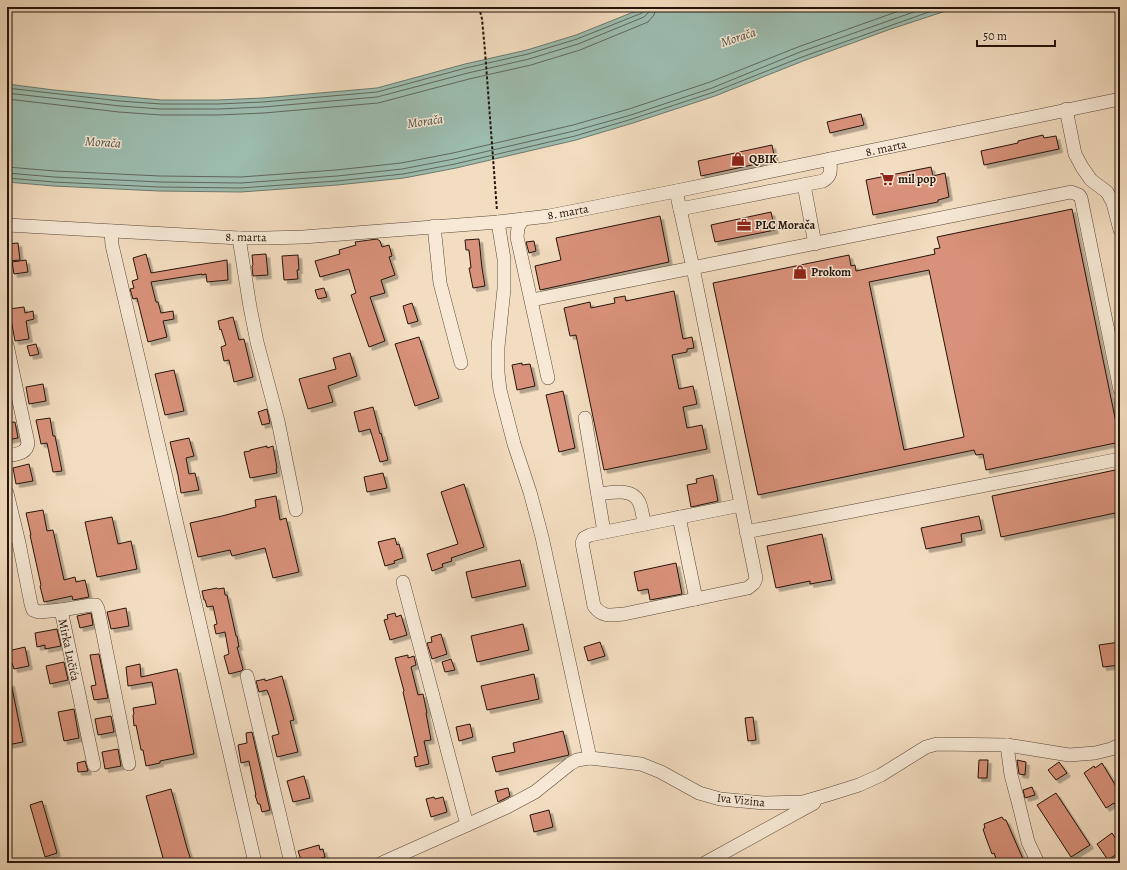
<svg xmlns="http://www.w3.org/2000/svg" width="1127" height="870" viewBox="0 0 1127 870" font-family="Alegreya,serif">
	<defs>
		<filter id="shadow"><feDropShadow dx="3.5" dy="3.5" stdDeviation="0" flood-color="#0004"/></filter>
	</defs>
	<rect width="100%" height="100%" fill="#f3ddc0"/>
	<filter id="stains"><feTurbulence type="fractalNoise" baseFrequency=".005" numOctaves="4"/><feColorMatrix values="0 0 0 0 .2 0 0 0 0 .09 0 0 0 0 .02 0 0 0 .5 -.17"/></filter>
	<radialGradient id="worn" r=".72"><stop offset=".6" stop-color="#630" stop-opacity="0"/><stop offset="1" stop-color="#630" stop-opacity=".3"/></radialGradient>
	<polygon fill="#9cbcae" stroke="#6c796d" points="646,7 958,7 888,30 803,61 715,96 633,123 576,140 456,168 404,178 337,185 241,192 159,191 54,186 7,182 7,84 54,90 161,100 218,100 263,98 377,88 465,64 527,50 576,35"/>
	<g fill="none" stroke-linecap="round" stroke-linejoin="round">
		<g stroke="#60685c" stroke-width="1">
			<polyline points="7,88 120,101 161,104 218,104 263,102 377,92 466,68 528,54 577,39 642,13 644,10 645,7"/>
			<polyline points="7,93 120,106 161,109 218,109 263,107 377,97 468,73 529,59 578,44 644,17 648,13 650,7"/>
			<polyline points="7,99 119,112 161,115 218,115 264,113 378,103 469,79 531,65 580,50 648,22 654,15 656,7"/>
			<polyline points="7,167 55,171 160,176 241,177 336,170 401,163 453,153 573,125 629,109 710,82 798,47 910,7"/>
			<polyline points="7,173 54,177 160,182 241,183 337,176 402,169 454,159 574,131 631,115 712,88 800,52 928,7"/>
			<polyline points="7,178 54,182 159,187 241,188 337,181 403,174 455,164 575,136 632,119 714,92 802,57 943,7"/>
		</g>
	</g>
	<g fill="#d8917a" stroke="#25140b" fill-rule="evenodd" filter="url(#shadow)">
		<polygon points="861,114 864,125 830,133 827,122"/>
		<polygon points="1043,135 1044,138 1056,136 1059,149 984,165 981,151 1018,143 1018,141"/>
		<polygon points="772,145 775,160 701,176 698,161"/>
		<polygon points="931,167 933,176 945,173 949,197 938,200 938,202 873,215 866,180"/>
		<path d="M1072,209L1120,442L986,470L983,454L976,455L974,450L758,495L713,283L849,255L851,266L855,265L856,271L935,254L934,249L940,248L937,237ZM929,270L964,437L904,450L869,282Z"/>
		<polygon points="771,212 775,230 715,242 711,225"/>
		<polygon points="660,216 669,262 540,290 535,266 561,260 556,238"/>
		<polygon points="377,239 380,241 382,247 389,245 392,256 389,257 395,275 381,280 385,293 370,297 385,341 369,347 351,295 356,293 349,269 320,277 315,261 340,254 339,250 356,245 355,242"/>
		<polygon points="479,239 482,268 485,286 473,288 469,268 471,268 469,250 466,250 465,240"/>
		<polygon points="534,241 536,251 529,253 526,242"/>
		<polygon points="18,243 20,260 7,261 7,244"/>
		<polygon points="146,254 151,273 227,260 228,280 207,282 206,274 202,275 202,274 151,282 156,302 158,302 161,313 173,311 174,319 163,321 167,337 148,342 137,298 133,299 130,289 134,288 132,281 138,279 133,258"/>
		<polygon points="266,254 268,275 253,276 252,266 253,265 252,255"/>
		<polygon points="298,255 299,270 297,270 298,279 284,280 282,256"/>
		<polygon points="26,260 28,272 14,274 12,262"/>
		<polygon points="324,288 327,297 318,299 315,290"/>
		<polygon points="674,291 683,339 692,337 694,348 687,349 687,352 672,355 679,389 693,386 697,404 683,407 687,428 702,425 707,449 604,470 576,335 570,336 564,308 590,302 591,308 615,303 614,298 625,296 626,301"/>
		<polygon points="412,303 418,321 408,324 403,306"/>
		<polygon points="24,307 25,313 33,311 34,319 26,321 29,339 15,341 9,309"/>
		<polygon points="233,317 239,340 244,339 253,377 234,382 229,360 224,361 221,347 226,345 221,329 220,330 218,321"/>
		<polygon points="419,337 439,398 415,406 395,344"/>
		<polygon points="36,344 39,354 30,356 27,346"/>
		<polygon points="350,353 357,376 328,386 333,402 308,409 299,379 336,369 333,358"/>
		<polygon points="522,363 522,365 530,364 535,386 517,390 512,365"/>
		<polygon points="174,370 184,411 165,415 155,374"/>
		<polygon points="43,384 46,401 29,404 26,387"/>
		<polygon points="563,391 575,448 559,452 546,395"/>
		<polygon points="373,407 380,434 381,433 388,460 380,462 370,429 359,432 354,412"/>
		<polygon points="267,409 270,423 262,425 258,412"/>
		<polygon points="50,418 53,436 55,436 62,471 53,472 47,443 41,444 36,420"/>
		<polygon points="15,422 18,438 7,440 7,423"/>
		<polygon points="189,438 194,456 186,458 189,474 195,473 199,490 181,493 178,475 170,442"/>
		<polygon points="267,446 267,448 273,446 277,468 276,469 277,473 250,478 244,452 250,451 250,450"/>
		<polygon points="29,464 33,481 16,484 13,468"/>
		<polygon points="1120,469 1120,512 1001,537 992,496"/>
		<polygon points="383,473 387,488 367,492 364,477"/>
		<polygon points="713,475 718,501 691,507 687,485 697,483 696,479"/>
		<polygon points="464,484 484,547 451,558 452,561 442,564 443,567 432,571 427,554 458,544 441,492"/>
		<polygon points="276,496 280,520 286,518 299,572 273,578 265,548 232,556 230,550 198,557 190,523 222,516 256,507 255,500"/>
		<polygon points="43,510 47,531 53,530 64,580 75,577 76,582 85,580 89,597 73,600 72,596 44,602 40,586 41,585 30,535 31,535 26,513"/>
		<polygon points="979,516 982,530 961,534 962,542 926,549 921,528"/>
		<polygon points="112,517 118,544 131,541 137,569 97,577 85,522"/>
		<polygon points="822,534 832,580 810,584 810,581 776,588 767,546"/>
		<polygon points="395,538 397,545 399,544 403,558 394,561 395,563 385,566 378,542"/>
		<polygon points="520,560 526,586 472,598 466,572"/>
		<polygon points="676,563 682,594 650,600 648,589 638,591 634,572"/>
		<polygon points="217,588 218,589 224,588 225,595 227,595 236,636 237,636 239,647 237,647 243,669 241,671 229,674 224,656 229,654 225,632 216,634 214,625 217,624 213,606 207,607 205,600 204,600 202,591"/>
		<polygon points="126,608 129,626 111,629 107,612"/>
		<polygon points="91,613 93,625 80,628 77,616"/>
		<polygon points="395,613 396,617 401,615 407,635 390,640 384,620 388,619 387,615"/>
		<polygon points="523,624 529,650 477,662 471,636"/>
		<polygon points="57,629 61,646 45,649 45,645 37,647 35,633"/>
		<polygon points="441,634 447,654 432,659 427,643 432,642 431,637"/>
		<polygon points="600,642 605,656 588,661 584,647"/>
		<polygon points="1120,642 1120,665 1103,667 1099,645"/>
		<polygon points="25,647 29,666 14,669 12,663 11,663 8,651"/>
		<polygon points="99,654 108,698 94,700 91,686 96,685 90,655"/>
		<polygon points="408,655 408,658 414,656 416,665 411,667 418,695 423,694 427,713 426,713 431,740 424,741 429,764 416,767 414,757 418,756 403,692 404,691 395,658"/>
		<polygon points="451,659 455,670 445,672 442,662"/>
		<polygon points="64,662 68,680 50,684 46,666"/>
		<polygon points="140,664 141,677 177,669 194,754 160,761 160,763 146,766 143,750 141,750 136,725 134,726 133,715 134,714 133,708 156,704 152,682 128,686 126,667"/>
		<polygon points="534,674 539,699 487,710 481,686"/>
		<polygon points="282,676 294,720 290,721 298,752 277,757 272,736 279,734 270,698 267,690 259,692 256,681 265,679 265,681"/>
		<polygon points="7,683 11,683 23,742 7,745"/>
		<polygon points="74,709 79,738 64,741 58,712"/>
		<polygon points="111,716 114,732 98,735 95,719"/>
		<polygon points="753,717 756,740 748,741 745,718"/>
		<polygon points="470,724 473,737 459,741 456,727"/>
		<polygon points="563,731 569,755 496,772 492,757 515,752 513,743"/>
		<polygon points="252,732 270,810 262,812 260,804 258,804 255,795 256,795 249,761 241,763 238,745 247,743 246,733"/>
		<polygon points="118,749 121,766 105,769 102,752"/>
		<polygon points="979,760 988,760 987,778 978,778"/>
		<polygon points="1017,760 1026,762 1025,775 1019,774"/>
		<polygon points="85,761 88,771 78,772 77,763"/>
		<polygon points="1059,762 1067,773 1056,780 1048,770"/>
		<polygon points="1102,763 1120,793 1120,811 1114,803 1106,808 1084,773 1094,766 1095,768"/>
		<polygon points="304,776 310,798 293,802 287,781"/>
		<polygon points="1032,787 1035,795 1025,798 1023,790"/>
		<polygon points="508,788 510,796 498,802 495,791"/>
		<polygon points="171,789 187,848 192,863 165,863 163,858 146,796"/>
		<polygon points="1056,793 1090,845 1071,857 1037,805"/>
		<polygon points="434,797 435,799 443,797 447,812 431,817 426,799"/>
		<polygon points="42,801 57,853 45,857 30,805"/>
		<polygon points="549,810 553,827 534,832 530,815"/>
		<polygon points="1002,817 1004,820 1006,820 1023,859 1020,860 1021,863 998,863 994,853 992,854 986,838 983,829 985,828 984,824"/>
		<polygon points="1112,833 1120,845 1120,852 1108,860 1097,844"/>
		<polygon points="319,845 320,850 323,849 325,857 315,860 316,863 302,863 298,851"/>
	</g>
	<g fill="none" stroke-linecap="round" stroke-linejoin="round">
		<defs>
			<g id="minor">
				<polyline points="1066,109 1075,154 1082,167 1091,180 1107,192 1113,203 1120,230"/>
				<polyline points="804,185 815,244"/>
				<path d="M676,191L693,268L756,578L754,583L748,588L624,614C611,615 603,618 594,606L582,543L584,538L590,535L741,505"/>
				<path d="M680,209L823,181C833,175 830,169 830,159"/>
				<polyline points="523,219 518,227 517,237 548,378"/>
				<polyline points="498,222 504,259 504,289 498,347 498,373 500,390 514,444 530,492 542,537 590,758"/>
				<polyline points="7,225 239,238 266,238 303,237 498,222 549,216 676,191 1120,99"/>
				<polyline points="434,226 440,283 461,363"/>
				<path d="M111,231L112,245C160,451 209,657 255,863"/>
				<polyline points="239,238 250,307 257,342 278,421 296,510"/>
				<polyline points="532,300 1071,192 1079,195 1081,198 1120,390"/>
				<path d="M7,345L28,443C27,454 16,454 7,456"/>
				<polyline points="585,418 604,532"/>
				<polyline points="7,493 19,543 31,604 33,610 39,612 61,610 94,765"/>
				<path d="M598,494C611,493 632,487 639,502C642,508 643,517 644,524"/>
				<polyline points="679,517 696,599"/>
				<polyline points="746,532 1120,459"/>
				<polyline points="403,582 467,825"/>
				<polyline points="61,610 91,605 96,605 98,609 129,764"/>
				<polyline points="247,676 291,863"/>
				<polyline points="1007,745 1011,775 1018,801 1028,842 1038,863"/>
				<polyline points="382,863 507,807 535,792 570,764 577,760 590,758 641,764 661,772 699,793 720,799 765,803 803,802 827,795 859,785 881,775 926,747 937,744 1007,745 1069,755 1095,753 1111,749 1120,745"/>
				<polyline points="705,863 814,803"/>
			</g>
		</defs>
		<use href="#minor" stroke="#584638" stroke-width="14"/>
		<polyline stroke="#25140b" stroke-width="2" stroke-dasharray="3 2" stroke-linecap="butt" points="479,7 482,19 485,51 497,211"/>
		<use href="#minor" stroke="#f7e9d6" stroke-width="13"/>
	</g>
	<defs>
		<symbol id="shop-bare" viewBox="-9 -9 18 18"><path d="M-5-2.5h2.3a2.7 3.5 0 0 1 5.4 0H5L5.5 6h-11ZM-1.5-2.5h3a1.5 2.3 0 0 0-3 0Z" fill="#8f2418" stroke="#f7e9d6" stroke-width="2.5" paint-order="stroke"/></symbol>
		<symbol id="supermarket-bare" viewBox="-9 -9 18 18"><path d="M-6-5.5h2.5l.6 2H6L4.5 2H-2.5L-4.4-4H-6ZM-1.5 3.2a1.3 1.3 0 1 0 .1 0ZM3 3.2a1.3 1.3 0 1 0 .1 0Z" fill="#8f2418" stroke="#f7e9d6" stroke-width="2.5" paint-order="stroke"/></symbol>
		<symbol id="office-bare" viewBox="-9 -9 18 18"><path d="M-6-3h4V-5.5h4V-3h4V5H-6ZM-1-4.5V-3h2v-1.5ZM-6 0V1H6V0Z" fill="#8f2418" stroke="#f7e9d6" stroke-width="2.5" paint-order="stroke"/></symbol>
	</defs>
	<g fill-rule="evenodd">
		<use href="#shop-bare" x="728" y="149" width="20" height="20"/>
		<use href="#supermarket-bare" x="877" y="169" width="20" height="20"/>
		<use href="#office-bare" x="734" y="215" width="20" height="20"/>
		<use href="#shop-bare" x="790" y="262" width="20" height="20"/>
	</g>
	<g text-anchor="middle" dominant-baseline="central" stroke-width="3" stroke-linejoin="round" paint-order="stroke">
		<g font-size="12" fill="#25140b" stroke="#f7e9d6">
			<text transform="translate(886 148) rotate(-12)">8. marta</text>
			<text transform="translate(568 212) rotate(-10)">8. marta</text>
			<text transform="translate(246 237) rotate(1)">8. marta</text>
			<text transform="translate(69 650) rotate(78)">Mirka Lučića</text>
			<text transform="translate(741 800) rotate(6)">Iva Vizina</text>
		</g>
		<g font-size="12" font-weight="bold" fill="#25140b" stroke="#f7e9d6" text-anchor="start">
			<text x="749" y="159">QBIK</text>
			<text x="898" y="179">mil pop</text>
			<text x="755" y="225">PLC Morača</text>
			<text x="811" y="272">Prokom</text>
		</g>
		<g font-size="13" font-style="italic" fill="#4f4f44" stroke="#f7e9d6">
			<text transform="translate(738 37) rotate(-18)">Morača</text>
			<text transform="translate(425 121) rotate(-8)">Morača</text>
			<text transform="translate(103 142) rotate(4)">Morača</text>
		</g>
	</g>
	<rect width="1127" height="870" fill="none" stroke="#f3ddc0" stroke-width="24"/>
	<rect x="8" y="8" width="1111" height="854" fill="none" stroke="#25140b" stroke-width="2"/>
	<rect x="12" y="12" width="1103" height="846" fill="none" stroke="#25140b"/>
	<path d="M977 40v6h78v-6" fill="none" stroke="#25140b" stroke-width="2"/>
	<text x="983" y="40" font-size="12" fill="#25140b" stroke="#f7e9d6" stroke-width="3" paint-order="stroke">50 m</text>
	<rect width="100%" height="100%" filter="url(#stains)"/>
	<rect width="100%" height="100%" fill="url(#worn)"/>
</svg>
